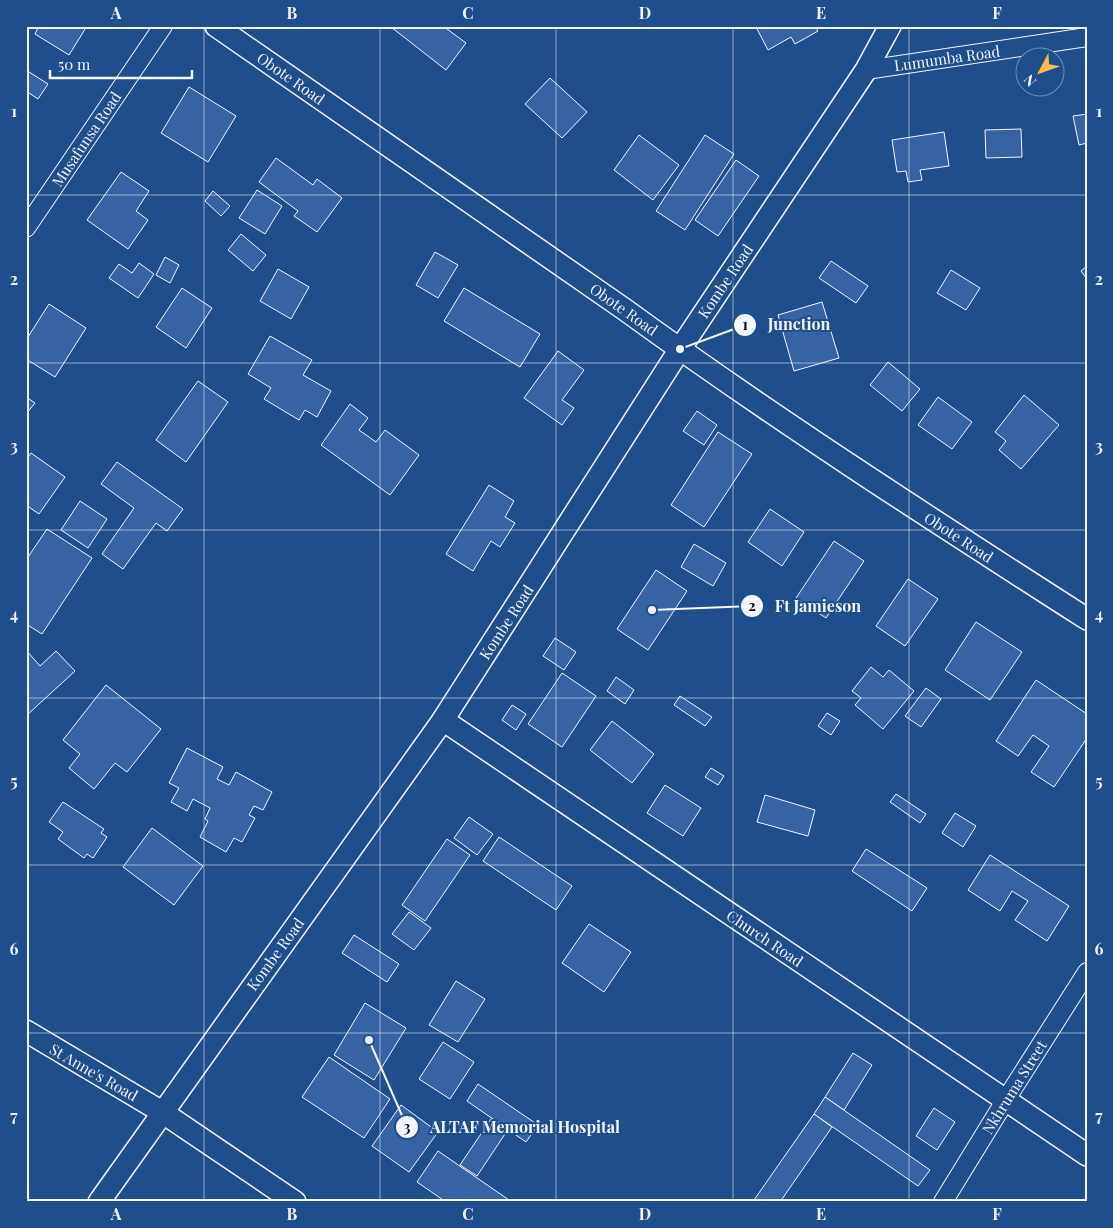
<svg xmlns="http://www.w3.org/2000/svg" width="1113" height="1228" viewBox="0 0 1113 1228" font-family="'Playfair Display',serif">
	<rect width="100%" height="100%" fill="#1f4e8c"/>
	<g fill="#3563a3" stroke="#f2f6ff">
		<polygon points="39,26 87,26 69,55 35,34"/>
		<polygon points="392,26 443,26 466,43 446,70 391,27"/>
		<polygon points="758,26 815,26 818,31 795,44 791,37 768,50 756,27"/>
		<polygon points="26,70 48,84 38,99 26,91"/>
		<polygon points="550,78 587,112 562,138 525,104"/>
		<polygon points="189,87 236,116 208,162 161,133"/>
		<polygon points="1087,114 1087,143 1079,145 1073,116"/>
		<polygon points="1021,129 1022,157 986,158 985,130"/>
		<polygon points="944,132 949,166 920,170 922,180 908,182 906,171 897,172 892,140"/>
		<polygon points="639,135 679,165 653,200 614,170"/>
		<polygon points="705,135 734,154 685,230 656,211"/>
		<polygon points="276,158 313,185 317,179 342,198 317,232 294,216 298,211 259,182"/>
		<polygon points="736,160 759,176 718,236 695,220"/>
		<polygon points="121,172 149,191 136,211 148,220 128,249 87,220"/>
		<polygon points="257,190 282,206 265,234 239,218"/>
		<polygon points="213,191 230,206 221,216 205,201"/>
		<polygon points="241,234 266,255 253,271 228,250"/>
		<polygon points="435,252 458,265 438,298 416,285"/>
		<polygon points="165,257 179,265 170,283 156,275"/>
		<polygon points="831,261 868,286 856,303 819,278"/>
		<polygon points="139,263 154,274 138,298 109,278 119,264 132,273"/>
		<polygon points="1087,266 1087,279 1081,271"/>
		<polygon points="278,269 309,287 291,319 260,301"/>
		<polygon points="951,270 980,288 966,310 937,293"/>
		<polygon points="182,288 212,308 186,348 156,327"/>
		<polygon points="464,288 540,334 520,367 444,321"/>
		<polygon points="822,302 839,358 794,371 778,315"/>
		<polygon points="49,304 86,328 55,377 26,359 26,340"/>
		<polygon points="270,336 312,360 303,375 331,391 317,417 305,410 299,420 264,399 271,388 248,374"/>
		<polygon points="558,351 584,370 562,400 574,408 562,425 524,398"/>
		<polygon points="888,362 920,389 902,411 870,385"/>
		<polygon points="198,381 228,402 186,462 156,440"/>
		<polygon points="1024,395 1059,425 1021,469 999,450 1006,441 995,432"/>
		<polygon points="26,397 35,403 26,414"/>
		<polygon points="938,397 972,422 952,449 918,425"/>
		<polygon points="350,404 368,418 359,430 376,442 385,430 419,455 390,495 321,445"/>
		<polygon points="697,411 717,425 704,445 683,431"/>
		<polygon points="718,432 752,454 704,527 671,505"/>
		<polygon points="31,453 65,477 39,514 26,505 26,460"/>
		<polygon points="117,462 183,509 167,531 156,523 123,569 102,554 134,508 101,484"/>
		<polygon points="489,485 514,501 505,517 515,523 500,547 491,541 473,571 446,554"/>
		<polygon points="80,501 107,519 88,548 61,530"/>
		<polygon points="770,509 804,532 782,566 748,542"/>
		<polygon points="47,529 92,558 42,634 26,624 26,560"/>
		<polygon points="834,541 864,561 826,618 796,598"/>
		<polygon points="694,544 726,563 713,586 681,567"/>
		<polygon points="656,570 687,591 648,650 617,629"/>
		<polygon points="908,579 938,599 905,646 876,626"/>
		<polygon points="976,622 1022,652 990,700 945,670"/>
		<polygon points="555,638 576,652 564,670 543,656"/>
		<polygon points="26,650 40,666 56,651 75,671 26,716"/>
		<polygon points="871,667 883,677 889,670 914,691 883,729 855,705 861,698 852,691"/>
		<polygon points="562,673 596,696 562,747 528,724"/>
		<polygon points="616,677 634,690 625,704 607,691"/>
		<polygon points="1036,680 1087,714 1087,738 1054,787 1031,772 1049,746 1033,735 1018,756 996,741"/>
		<polygon points="106,685 161,729 127,772 115,763 94,789 69,768 80,754 63,740"/>
		<polygon points="926,688 941,699 921,727 905,716"/>
		<polygon points="680,696 712,717 705,726 674,705"/>
		<polygon points="512,705 526,714 516,730 502,720"/>
		<polygon points="827,713 840,721 831,735 818,726"/>
		<polygon points="612,721 654,754 632,783 590,750"/>
		<polygon points="187,748 223,767 217,779 229,785 236,772 272,792 263,810 254,806 249,815 255,818 242,842 234,838 226,852 200,837 208,821 205,819 210,808 193,799 187,811 171,802 179,788 169,783"/>
		<polygon points="711,768 724,776 718,785 705,777"/>
		<polygon points="665,785 701,808 683,836 647,813"/>
		<polygon points="896,794 926,814 920,823 890,802"/>
		<polygon points="765,795 815,810 808,836 757,822"/>
		<polygon points="63,802 104,829 101,833 107,837 93,858 87,854 84,858 58,839 63,832 49,822"/>
		<polygon points="955,813 976,826 963,847 942,833"/>
		<polygon points="469,817 493,834 477,855 454,838"/>
		<polygon points="152,828 203,866 174,905 123,867"/>
		<polygon points="499,837 572,886 556,910 483,861"/>
		<polygon points="447,839 470,855 425,921 402,905"/>
		<polygon points="866,849 927,888 912,911 852,871"/>
		<polygon points="990,855 1069,906 1047,941 1015,920 1028,901 1012,891 1000,911 968,890"/>
		<polygon points="409,912 431,928 414,950 392,934"/>
		<polygon points="589,924 631,952 604,992 562,963"/>
		<polygon points="354,935 399,964 387,982 342,953"/>
		<polygon points="456,981 485,999 458,1042 429,1025"/>
		<polygon points="365,1003 406,1028 374,1080 334,1055"/>
		<polygon points="443,1042 474,1062 450,1099 419,1079"/>
		<polygon points="853,1053 872,1065 844,1110 825,1097"/>
		<polygon points="329,1057 390,1099 364,1138 302,1097"/>
		<polygon points="478,1084 538,1125 526,1142 467,1101"/>
		<polygon points="825,1097 930,1170 918,1186 814,1114"/>
		<polygon points="401,1105 438,1132 409,1172 372,1146"/>
		<polygon points="934,1108 955,1122 937,1150 916,1136"/>
		<polygon points="814,1114 832,1127 780,1202 757,1202 754,1200"/>
		<polygon points="491,1119 507,1131 477,1176 460,1165"/>
		<polygon points="438,1151 509,1200 508,1202 446,1202 417,1182"/>
	</g>
	<g fill="none" stroke-linecap="round" stroke-linejoin="round">
		<defs>
			<g id="minor">
				<polyline points="866,70 1087,37"/>
				<polyline points="26,228 163,26"/>
				<polyline points="943,1202 1005,1101 1087,972"/>
			</g>
			<g id="tertiary">
				<path d="M216,26L624,309C774,418 931,519 1087,619"/>
				<polyline points="443,720 1087,1155"/>
				<polyline points="26,1031 162,1112 295,1202"/>
				<polyline points="99,1202 443,720 680,349 866,70 890,26"/>
			</g>
		</defs>
		<use href="#minor" stroke="#f2f6ff" stroke-width="20"/>
		<use href="#tertiary" stroke="#f2f6ff" stroke-width="24"/>
		<use href="#minor" stroke="#1f4e8c" stroke-width="18"/>
		<use href="#tertiary" stroke="#1f4e8c" stroke-width="21"/>
	</g>
	<path fill="none" stroke="#f2f6ff" stroke-width="1" stroke-opacity="0.55" d="M204,26V1202M380,26V1202M556,26V1202M733,26V1202M909,26V1202M26,195H1087M26,363H1087M26,530H1087M26,698H1087M26,865H1087M26,1033H1087"/>
	<g text-anchor="middle" dominant-baseline="central" stroke-width="4" stroke-linejoin="round" paint-order="stroke">
		<g font-size="15" fill="#f2f6ff" stroke="#1f4e8c">
			<text transform="translate(947 58) rotate(-8)">Lumumba Road</text>
			<text transform="translate(291 78) rotate(35)">Obote Road</text>
			<text transform="translate(86 139) rotate(-56)">Musafunsa Road</text>
			<text transform="translate(725 281) rotate(-56)">Kombe Road</text>
			<text transform="translate(624 309) rotate(35)">Obote Road</text>
			<text transform="translate(959 537) rotate(33)">Obote Road</text>
			<text transform="translate(506 622) rotate(-57)">Kombe Road</text>
			<text transform="translate(765 938) rotate(34)">Church Road</text>
			<text transform="translate(275 954) rotate(-54)">Kombe Road</text>
			<text transform="translate(94 1072) rotate(30)">St Anne's Road</text>
			<text transform="translate(1014 1087) rotate(-58)">Nkhruma Street</text>
		</g>
	</g>
	<path fill="none" stroke="#f2f6ff" stroke-width="2" d="M680 349L745 325M652 610L752 606M369 1040L407 1127"/>
	<g fill="#f2f6ff" stroke="#1f4e8c" stroke-width="2">
		<circle cx="680" cy="349" r="5"/>
		<circle cx="652" cy="610" r="5"/>
		<circle cx="369" cy="1040" r="5"/>
		<circle cx="745" cy="325" r="12"/>
		<circle cx="752" cy="606" r="12"/>
		<circle cx="407" cy="1127" r="12"/>
	</g>
	<g font-size="15" text-anchor="middle" font-weight="bold" fill="#111">
		<text x="745" y="330">1</text>
		<text x="752" y="611">2</text>
		<text x="407" y="1132">3</text>
	</g>
	<g font-size="16" text-anchor="middle" font-weight="bold" fill="#f2f6ff" stroke="#1f4e8c" stroke-width="4" stroke-linejoin="round" paint-order="stroke">
		<text x="799" y="330">Junction</text>
		<text x="818" y="612">Ft Jamieson</text>
		<text x="525" y="1133">ALTAF Memorial Hospital</text>
	</g>
	<rect width="1113" height="1228" fill="none" stroke="#1f4e8c" stroke-width="55"/>
	<g transform="translate(1040 72) rotate(229)"><circle r="24" fill="#1f4e8c" stroke="#7391ba"/>
	<path d="M0-4L9 19L0 12L-9 19Z" fill="#ffb74d"/>
	<text y="-8" font-size="14" font-weight="bold" text-anchor="middle" fill="#f2f6ff">N</text>
	</g>
	<path d="M50 70v8h142v-8" fill="none" stroke="#f2f6ff" stroke-width="2.5"/>
	<text x="58" y="70" font-size="15" fill="#f2f6ff" stroke="#1f4e8c" stroke-width="4" paint-order="stroke">50 m</text>
	<rect x="28" y="28" width="1058" height="1172" fill="none" stroke="#f2f6ff" stroke-width="2"/>
	<g font-size="16" text-anchor="middle" font-weight="bold" fill="#f2f6ff">
		<text x="116" y="19">A</text>
		<text x="292" y="19">B</text>
		<text x="468" y="19">C</text>
		<text x="645" y="19">D</text>
		<text x="821" y="19">E</text>
		<text x="997" y="19">F</text>
		<text x="14" y="117">1</text>
		<text x="1099" y="117">1</text>
		<text x="14" y="285">2</text>
		<text x="1099" y="285">2</text>
		<text x="14" y="452">3</text>
		<text x="1099" y="452">3</text>
		<text x="14" y="620">4</text>
		<text x="1099" y="620">4</text>
		<text x="14" y="787">5</text>
		<text x="1099" y="787">5</text>
		<text x="14" y="955">6</text>
		<text x="1099" y="955">6</text>
		<text x="14" y="1122">7</text>
		<text x="1099" y="1122">7</text>
		<text x="116" y="1220">A</text>
		<text x="292" y="1220">B</text>
		<text x="468" y="1220">C</text>
		<text x="645" y="1220">D</text>
		<text x="821" y="1220">E</text>
		<text x="997" y="1220">F</text>
	</g>
</svg>
